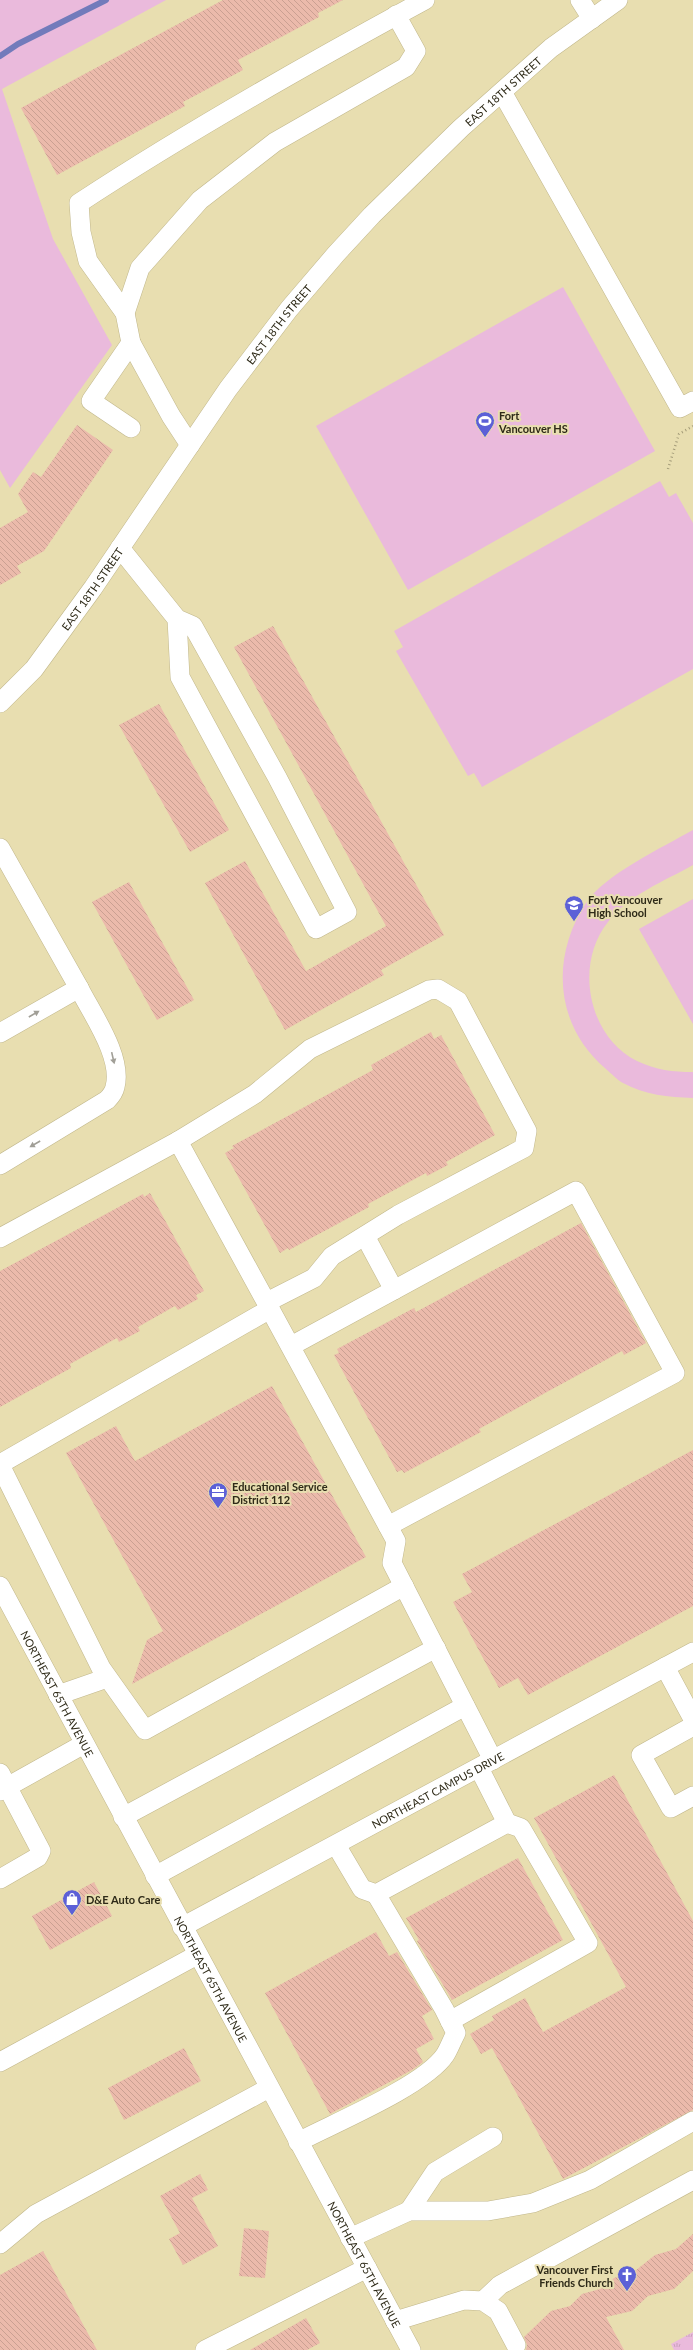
<svg xmlns="http://www.w3.org/2000/svg" width="693" height="2350" viewBox="0 0 693 2350" font-family="Lato,sans-serif">
	<defs>
		<pattern id="park-tufts" width="24" height="20" patternUnits="userSpaceOnUse"><rect width="24" height="20" fill="#eabadc"/><path d="M3 7l-1-3M5 7V3M7 7l1-3M15 17l-1-3M17 17v-4M19 17l1-3" fill="none" stroke="#c9a0bc"/></pattern>
		<pattern id="building-back-hatch" width="6" height="6" patternUnits="userSpaceOnUse"><rect width="6" height="6" fill="#ebbaab"/><path d="M-1 5l2 2M0 0l6 6M5-1l2 2" fill="none" stroke="#caa092"/></pattern>
	</defs>
	<rect width="100%" height="100%" fill="#e8deb0"/>
	<g fill="#eabadc">
		<polygon points="0,0 166,0 2,89 53,239 112,345 10,488 0,470"/>
		<polygon points="563,287 655,451 408,590 316,426"/>
		<polygon points="660,481 669,497 676,493 693,523 693,669 482,787 474,773 468,776 396,651 403,647 394,631"/>
		<path d="M693,830V865C665,881 628,895 608,922C574,964 588,1037 637,1061C656,1070 673,1072 693,1072V1098C668,1097 645,1095 623,1083C617,1080 612,1074 606,1069C555,1026 550,958 586,903C604,875 663,847 693,830Z"/>
		<polygon points="693,899 693,1024 639,929"/>
	</g>
	<polygon fill="url(#park-tufts)" points="693,2332 693,2350 674,2350 671,2344"/>
	<g fill="none" stroke-linecap="round" stroke-linejoin="round">
		<polyline stroke="#727bbb" stroke-width="6" points="0,56 18,44 106,0"/>
	</g>
	<g fill="url(#building-back-hatch)">
		<polygon points="223,0 343,0 318,13 319,17 238,60 243,70 183,102 185,106 57,175 21,108"/>
		<polygon points="77,425 113,450 44,551 17,566 21,573 0,585 0,528 28,512 18,494 33,472 41,477"/>
		<polygon points="273,626 444,935 381,970 384,975 285,1030 205,883 245,861 306,971 386,926 234,647"/>
		<polygon points="159,704 229,830 190,852 119,725"/>
		<polygon points="129,882 194,1000 157,1020 92,902"/>
		<polygon points="431,1032 434,1039 441,1035 495,1135 446,1162 448,1165 427,1176 426,1173 368,1204 369,1207 289,1250 288,1248 280,1253 225,1153 234,1148 232,1146 373,1070 371,1065"/>
		<polygon points="150,1193 204,1291 196,1295 198,1299 178,1310 175,1306 138,1327 140,1331 119,1342 117,1338 70,1364 71,1368 0,1407 0,1271 143,1194 144,1197"/>
		<polygon points="581,1223 646,1343 624,1355 622,1351 479,1429 481,1432 404,1473 402,1470 397,1472 334,1355 339,1353 337,1349 414,1308 416,1312"/>
		<polygon points="272,1386 366,1557 132,1684 147,1640 163,1631 66,1453 116,1426 135,1461"/>
		<polygon points="693,1450 693,1606 528,1695 518,1678 499,1688 453,1602 472,1592 462,1574"/>
		<polygon points="614,1775 693,1921 693,2110 563,2179 492,2048 481,2054 470,2034 494,2020 492,2016 525,1998 543,2032 626,1987 534,1818"/>
		<polygon points="518,1858 563,1940 452,2000 417,1941 419,1940 406,1918"/>
		<polygon points="94,1882 112,1916 50,1950 32,1916"/>
		<polygon points="376,1932 389,1956 397,1952 432,2010 422,2016 434,2039 416,2049 423,2062 412,2070 330,2114 265,1993"/>
		<polygon points="184,2048 201,2081 124,2120 108,2088"/>
		<polygon points="200,2174 208,2190 192,2198 218,2246 183,2265 169,2239 180,2233 160,2196"/>
		<polygon points="244,2228 269,2231 265,2278 239,2276"/>
		<polygon points="693,2234 693,2271 674,2289 648,2296 632,2311 606,2317 624,2350 526,2350 527,2345 524,2337 551,2311 570,2306 582,2294 600,2289 614,2278 635,2271 655,2255 676,2249"/>
		<polygon points="43,2251 97,2350 0,2350 0,2275"/>
		<polygon points="306,2318 320,2343 307,2350 250,2350"/>
	</g>
	<g fill="none" stroke-linecap="round" stroke-linejoin="round">
		<defs>
			<g id="minor">
				<polyline points="580,0 592,19"/>
				<polyline points="502,92 680,408 693,401"/>
				<polyline points="125,313 140,268 200,200 275,142 406,67 416,51 396,15"/>
				<path d="M131,343L125,313L88,261L81,232L79,203C190,130 307,64 425,0"/>
				<polyline points="131,428 91,401 131,343 171,416 190,445"/>
				<polyline points="120,548 177,619 180,677 316,929 347,912 277,777 193,626 177,619"/>
				<path id="s1" d="M0,703L34,669L93,588L228,389L289,309L336,254L372,215L461,128L551,48L618,0"/>
				<polyline points="0,848 79,988"/>
				<path d="M0,1033L79,988C92,1014 123,1057 115,1087C114,1092 110,1097 107,1100L0,1165"/>
				<polyline points="178,1141 255,1094 310,1049 429,990 438,989 458,1001 527,1131 524,1148 398,1215 332,1256 314,1278 267,1302"/>
				<polyline points="365,1236 394,1290"/>
				<polyline points="0,1238 178,1141 270,1309"/>
				<polyline points="291,1346 576,1191 675,1373 388,1526"/>
				<polyline points="0,1464 270,1309 396,1541 392,1563 493,1760"/>
				<polyline points="0,1465 101,1668 145,1730 404,1586"/>
				<path id="s2" d="M0,1586L411,2350"/>
				<polyline points="665,1667 693,1719"/>
				<polyline points="58,1695 107,1678"/>
				<polyline points="693,1726 641,1755 671,1808 693,1796"/>
				<polyline points="0,1773 41,1851 38,1857 0,1879"/>
				<polyline points="0,1791 84,1744"/>
				<polyline points="123,1817 436,1648"/>
				<polyline points="336,1845 362,1889 376,1894 507,1823 479,1768"/>
				<polyline points="155,1876 465,1706"/>
				<path id="s3" d="M182,1927L693,1652"/>
				<polyline points="450,2021 588,1943 521,1828 507,1823"/>
				<polyline points="0,2062 197,1955"/>
				<path d="M298,2142C334,2123 424,2086 445,2055C449,2049 452,2040 456,2033L444,2009L376,1894"/>
				<polyline points="409,2211 435,2172 493,2137"/>
				<polyline points="350,2238 409,2211 488,2211 533,2203 590,2180 693,2121"/>
				<polyline points="0,2244 36,2214 269,2088"/>
				<polyline points="483,2301 500,2285 693,2180"/>
				<polyline points="395,2321 464,2300 483,2301 498,2311 516,2345"/>
				<polyline points="205,2350 367,2268"/>
			</g>
		</defs>
		<use href="#minor" stroke="#c1b78b" stroke-width="20"/>
		<polyline stroke="#a49c79" stroke-width="2.5" stroke-dasharray="1 3" stroke-linecap="butt" points="668,469 679,434 693,426"/>
		<use href="#minor" stroke="#fff" stroke-width="19"/>
	</g>
	<defs><path id="oneway-solid" d="M-6-.8H1V-3.2L6.5 0L1 3.2V.8H-6Z"/></defs>
	<g fill="#a19f97">
		<use href="#oneway-solid" transform="translate(34 1014) rotate(-30)"/>
		<use href="#oneway-solid" transform="translate(113 1058) rotate(77)"/>
		<use href="#oneway-solid" transform="translate(35 1144) rotate(150)"/>
	</g>
	<defs>
		<symbol id="stadium-pin" viewBox="-11 -11 22 30"><path d="M0 17L-7.5 6A9.5 9.5 0 1 1 7.5 6Z" fill="#5c60d7" stroke="#e8deb0"/><path d="M0-5a6.5 5 0 1 0 0 10a6.5 5 0 1 0 0-10ZM-3.5-1.8h7v3.6h-7Z" fill="#fff"/></symbol>
		<symbol id="school-pin" viewBox="-11 -11 22 30"><path d="M0 17L-7.5 6A9.5 9.5 0 1 1 7.5 6Z" fill="#5c60d7" stroke="#e8deb0"/><path d="M0-5L7-2L0 1L-7-2ZM-4 1L0 2.5L4 1V4Q0 6-4 4Z" fill="#fff"/></symbol>
		<symbol id="office-pin" viewBox="-11 -11 22 30"><path d="M0 17L-7.5 6A9.5 9.5 0 1 1 7.5 6Z" fill="#5c60d7" stroke="#e8deb0"/><path d="M-6-3h4V-5.5h4V-3h4V5H-6ZM-1-4.5V-3h2v-1.5ZM-6 0V1H6V0Z" fill="#fff"/></symbol>
		<symbol id="shop-pin" viewBox="-11 -11 22 30"><path d="M0 17L-7.5 6A9.5 9.5 0 1 1 7.5 6Z" fill="#5c60d7" stroke="#e8deb0"/><path d="M-5-2.5h2.3a2.7 3.5 0 0 1 5.4 0H5L5.5 6h-11ZM-1.5-2.5h3a1.5 2.3 0 0 0-3 0Z" fill="#fff"/></symbol>
		<symbol id="church-pin" viewBox="-11 -11 22 30"><path d="M0 17L-7.5 6A9.5 9.5 0 1 1 7.5 6Z" fill="#5c60d7" stroke="#e8deb0"/><path d="M-1.2-6h2.4v3.5h3.3v2.4h-3.3V6h-2.4V-.1h-3.3v-2.4h3.3Z" fill="#fff"/></symbol>
	</defs>
	<g fill-rule="evenodd">
		<use href="#stadium-pin" x="474" y="410" width="22" height="30"/>
		<use href="#school-pin" x="563" y="894" width="22" height="30"/>
		<use href="#office-pin" x="207" y="1481" width="22" height="30"/>
		<use href="#shop-pin" x="61" y="1888" width="22" height="30"/>
		<use href="#church-pin" x="616" y="2264" width="22" height="30"/>
	</g>
	<g text-anchor="middle" dominant-baseline="central" stroke-width="4" stroke-linejoin="round" paint-order="stroke">
		<g font-size="11" fill="#2e2a18" stroke="#e8deb0">
			<text stroke="none"><textPath href="#s1" startOffset="795">EAST 18TH STREET</textPath></text>
			<text stroke="none"><textPath href="#s1" startOffset="471">EAST 18TH STREET</textPath></text>
			<text stroke="none"><textPath href="#s1" startOffset="147">EAST 18TH STREET</textPath></text>
			<text stroke="none"><textPath href="#s2" startOffset="122">NORTHEAST 65TH AVENUE</textPath></text>
			<text stroke="none"><textPath href="#s3" startOffset="290">NORTHEAST CAMPUS DRIVE</textPath></text>
			<text stroke="none"><textPath href="#s2" startOffset="446">NORTHEAST 65TH AVENUE</textPath></text>
			<text stroke="none"><textPath href="#s2" startOffset="770">NORTHEAST 65TH AVENUE</textPath></text>
		</g>
		<g font-size="11" font-weight="bold" fill="#2e2a18" stroke="#e8deb0" text-anchor="start">
			<text x="499" y="415">Fort<tspan x="499" dy="13">Vancouver HS</tspan></text>
			<text x="588" y="899">Fort Vancouver<tspan x="588" dy="13">High School</tspan></text>
			<text x="232" y="1486">Educational Service<tspan x="232" dy="13">District 112</tspan></text>
			<text x="86" y="1899">D&amp;E Auto Care</text>
			<text x="613" y="2269" text-anchor="end">Vancouver First<tspan x="613" dy="13">Friends Church</tspan></text>
		</g>
	</g>
</svg>
